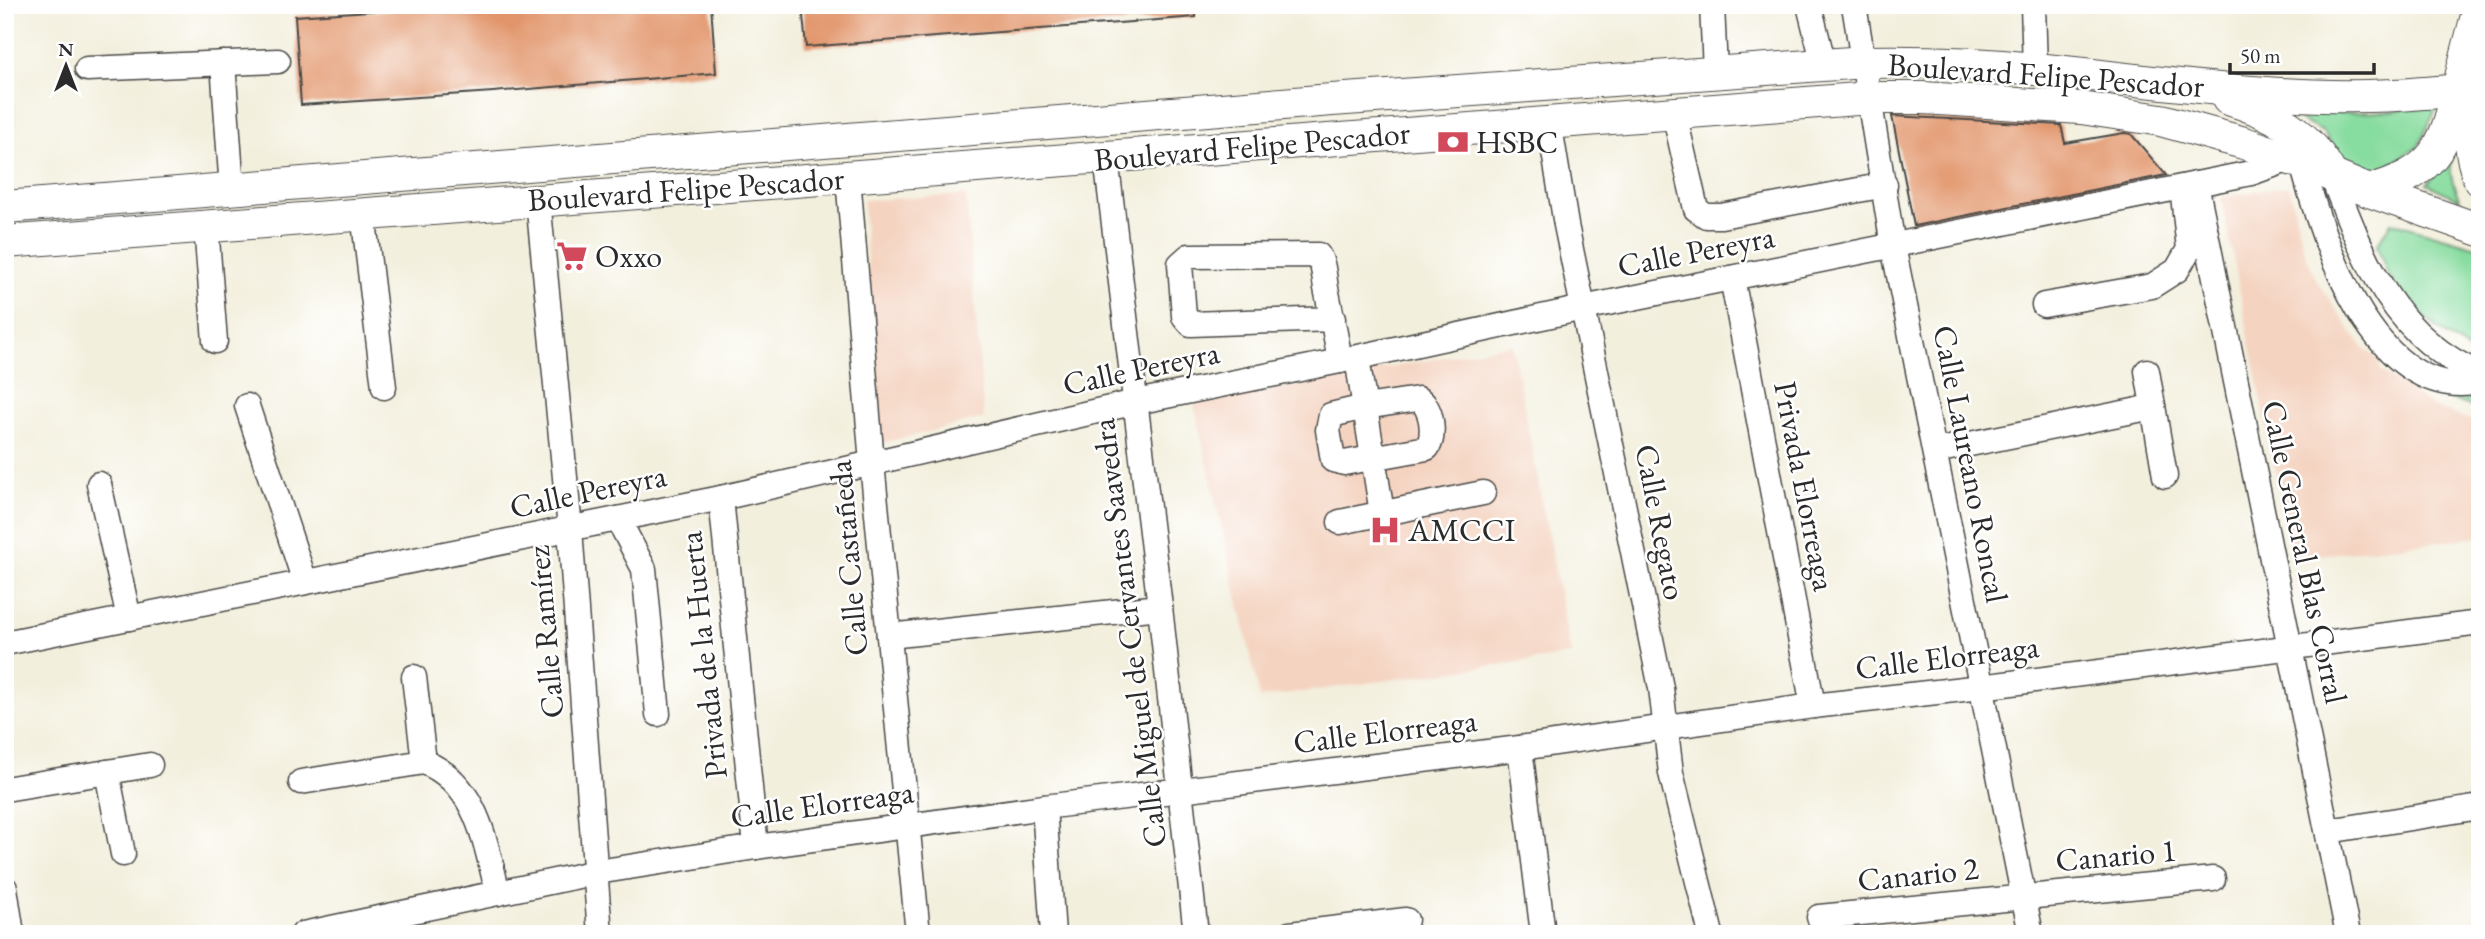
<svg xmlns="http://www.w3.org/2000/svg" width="2485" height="939" viewBox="0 0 2485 939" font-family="'EB Garamond',serif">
	<rect width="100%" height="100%" fill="#fff"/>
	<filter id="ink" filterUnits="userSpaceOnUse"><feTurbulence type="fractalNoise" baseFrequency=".0143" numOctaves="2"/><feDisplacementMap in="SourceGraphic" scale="14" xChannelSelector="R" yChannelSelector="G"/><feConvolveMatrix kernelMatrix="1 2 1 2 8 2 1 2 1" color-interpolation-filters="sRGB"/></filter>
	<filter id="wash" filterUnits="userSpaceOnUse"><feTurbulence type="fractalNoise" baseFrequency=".00686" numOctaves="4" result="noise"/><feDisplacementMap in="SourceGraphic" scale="28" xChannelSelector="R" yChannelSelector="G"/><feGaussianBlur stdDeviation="1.57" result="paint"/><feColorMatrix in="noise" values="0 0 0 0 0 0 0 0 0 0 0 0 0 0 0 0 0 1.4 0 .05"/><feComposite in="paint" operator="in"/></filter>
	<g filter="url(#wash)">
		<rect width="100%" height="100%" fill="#f3efdd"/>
		<g fill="#f4d3c0">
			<polygon points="2289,186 2304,250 2317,281 2350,330 2365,349 2379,360 2380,371 2435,408 2480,423 2480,537 2293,558 2221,197"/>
			<polygon points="966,195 984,418 879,444 863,200"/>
			<polygon points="1512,344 1571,655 1260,698 1194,405"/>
		</g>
		<g fill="#87dc9f" stroke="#598465" stroke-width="2">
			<polygon points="2438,105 2418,147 2387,166 2369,170 2347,166 2323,132 2274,106 2334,113 2382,112"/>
			<path d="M2453,154C2448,171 2452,184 2460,200L2427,184Z"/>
			<path d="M2391,222L2480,248V357C2449,340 2407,306 2389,276C2384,266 2381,255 2377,245Z"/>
			<polygon points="2460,391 2480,391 2480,410 2434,393"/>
		</g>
		<g id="blocks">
			<g fill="#e2956a">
				<polygon points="460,5 711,5 716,73 493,92 301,105 295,16"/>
				<polygon points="802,5 1196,5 1196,17 806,47"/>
				<polygon points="1892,116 2061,125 2065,143 2124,133 2131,134 2166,175 1914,226"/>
			</g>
		</g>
	</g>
	<g filter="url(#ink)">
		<use href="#blocks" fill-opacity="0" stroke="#494846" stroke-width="2"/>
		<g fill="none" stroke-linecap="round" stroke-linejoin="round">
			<defs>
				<g id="minor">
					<polyline points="1712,5 1715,72"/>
					<polyline points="1809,5 1824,65"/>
					<polyline points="1854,5 1893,246 2031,934"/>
					<polyline points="2033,5 2035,69"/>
					<polyline points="223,63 232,190"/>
					<polyline points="87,69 278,61"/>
					<polyline points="1674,113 1696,209 1706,216 1721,216 1885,185"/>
					<polyline points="1549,121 1566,225 1661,688 1671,773 1711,934"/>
					<polyline points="1106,158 1160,607 1196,934"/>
					<path d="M2302,163C2322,240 2374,404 2480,382"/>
					<path d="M2332,176C2364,258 2392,337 2480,374"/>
					<polyline points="848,177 872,463 918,934"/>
					<polyline points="2196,184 2348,934"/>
					<polyline points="538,200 570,529 600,934"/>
					<polyline points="363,213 384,387"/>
					<polyline points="206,226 215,341"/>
					<polyline points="1732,278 1813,706"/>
					<polyline points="2044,305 2152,286 2177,270 2189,249 2182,187"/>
					<path d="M1333,319L1191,324L1184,316L1180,264L1189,256L1318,255C1324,264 1324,277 1326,288C1331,312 1336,337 1340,361"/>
					<polyline points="1357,358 1382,513"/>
					<polyline points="2147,371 2165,476"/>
					<path d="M1418,399C1432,405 1436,437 1427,448L1344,463L1333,460L1328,430L1331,415L1365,407Z"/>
					<polyline points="247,406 305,582"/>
					<polyline points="1935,451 2153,407"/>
					<polyline points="99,484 129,618"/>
					<polyline points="721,498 756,847"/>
					<polyline points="618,519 644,569 658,714"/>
					<polyline points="1340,522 1483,493"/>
					<polyline points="889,636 1160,607"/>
					<polyline points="5,643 721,498 1136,402 1340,361 1583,308 2251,173 2290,159"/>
					<polyline points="414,677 424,762"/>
					<polyline points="1520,748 1543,934"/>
					<polyline points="107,772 123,854"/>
					<path d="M301,782L424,762C478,784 485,843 498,893"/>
					<polyline points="5,789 150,765"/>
					<polyline points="1044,807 1053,934"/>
					<polyline points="2328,831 2480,807"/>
					<polyline points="5,888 12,934"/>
					<polyline points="1819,917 2213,879"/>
					<polyline points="303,934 597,872 756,847 1044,807 1520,748 1813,706 1981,687 2480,623"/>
					<polyline points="1290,934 1406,920"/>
				</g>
				<g id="major">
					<path d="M2473,92C2471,122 2467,151 2480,180"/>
					<path d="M2228,99C2273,112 2310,134 2332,176"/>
					<path d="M2369,191C2433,172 2444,151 2458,89C2464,65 2470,41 2477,16"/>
					<path d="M5,207L1332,100L1865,62C1922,61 1978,63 2035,69C2162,81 2295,105 2423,93C2441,92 2464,91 2480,82"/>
					<polyline points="5,242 1870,98 1923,98 2081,108 2161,120 2244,143 2302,163 2369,191 2480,230"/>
				</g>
			</defs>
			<use href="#minor" stroke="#494846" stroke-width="27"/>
			<use href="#major" stroke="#494846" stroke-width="34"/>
			<use href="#minor" stroke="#fff" stroke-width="24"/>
			<use href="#major" stroke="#fff" stroke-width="32"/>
		</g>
	</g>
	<defs>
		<symbol id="bank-bare" viewBox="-9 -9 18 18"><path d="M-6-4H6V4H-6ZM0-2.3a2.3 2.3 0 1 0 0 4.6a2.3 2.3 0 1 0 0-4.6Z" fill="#d1495b" stroke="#fff" stroke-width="2.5" paint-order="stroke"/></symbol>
		<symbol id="supermarket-bare" viewBox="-9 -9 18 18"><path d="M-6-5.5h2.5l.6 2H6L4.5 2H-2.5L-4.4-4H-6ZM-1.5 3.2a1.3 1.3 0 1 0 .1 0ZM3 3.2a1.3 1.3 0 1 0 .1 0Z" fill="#d1495b" stroke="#fff" stroke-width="2.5" paint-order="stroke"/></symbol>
		<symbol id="hospital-bare" viewBox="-9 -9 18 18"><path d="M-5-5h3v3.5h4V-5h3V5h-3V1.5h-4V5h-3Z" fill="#d1495b" stroke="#fff" stroke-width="2.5" paint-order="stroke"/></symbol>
	</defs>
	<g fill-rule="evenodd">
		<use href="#bank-bare" x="1431" y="120" width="44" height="44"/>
		<use href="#supermarket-bare" x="550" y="234" width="44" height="44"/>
		<use href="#hospital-bare" x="1363" y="508" width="44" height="44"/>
	</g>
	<g text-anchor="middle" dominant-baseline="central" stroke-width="5" stroke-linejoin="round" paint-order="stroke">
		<g font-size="32" fill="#2b2b2b" stroke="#fff">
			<text transform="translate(2046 75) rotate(4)">Boulevard Felipe Pescador</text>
			<text transform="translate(1252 146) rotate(-5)">Boulevard Felipe Pescador</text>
			<text transform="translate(686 189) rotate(-4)">Boulevard Felipe Pescador</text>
			<text transform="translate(1696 251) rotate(-11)">Calle Pereyra</text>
			<text transform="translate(1141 368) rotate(-12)">Calle Pereyra</text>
			<text transform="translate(1971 464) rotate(79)">Calle Laureano Roncal</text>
			<text transform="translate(1805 486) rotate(79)">Privada Elorreaga</text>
			<text transform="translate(588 491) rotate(-12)">Calle Pereyra</text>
			<text transform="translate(1661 522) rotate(79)">Calle Regato</text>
			<text transform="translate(2305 552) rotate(78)">Calle General Blas Corral</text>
			<text transform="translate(848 558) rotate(-95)">Calle Castañeda</text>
			<text transform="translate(545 632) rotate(-95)">Calle Ramírez</text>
			<text transform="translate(1129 633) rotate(-97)">Calle Miguel de Cervantes Saavedra</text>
			<text transform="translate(703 655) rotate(-96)">Privada de la Huerta</text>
			<text transform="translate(1947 657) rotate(-7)">Calle Elorreaga</text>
			<text transform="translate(1385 731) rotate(-7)">Calle Elorreaga</text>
			<text transform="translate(822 804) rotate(-8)">Calle Elorreaga</text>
			<text transform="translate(2116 855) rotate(-5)">Canario 1</text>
			<text transform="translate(1918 874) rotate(-6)">Canario 2</text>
		</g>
		<g font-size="32" fill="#2b2b2b" stroke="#fff" text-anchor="start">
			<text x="1476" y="142">HSBC</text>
			<text x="595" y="256">Oxxo</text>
			<text x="1408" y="530">AMCCI</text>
		</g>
	</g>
	<rect width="2485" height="939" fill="none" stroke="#fff" stroke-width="28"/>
	<g transform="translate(66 66)" stroke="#ffffff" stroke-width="5" paint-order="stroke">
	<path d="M0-5L12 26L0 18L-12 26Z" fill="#2b2b2b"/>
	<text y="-10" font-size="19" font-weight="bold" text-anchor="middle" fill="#2b2b2b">N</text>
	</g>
	<path d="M2230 63v10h144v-10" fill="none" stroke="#2b2b2b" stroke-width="3.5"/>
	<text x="2240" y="63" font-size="21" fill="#2b2b2b" stroke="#ffffff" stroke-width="5" paint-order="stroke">50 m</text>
</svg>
